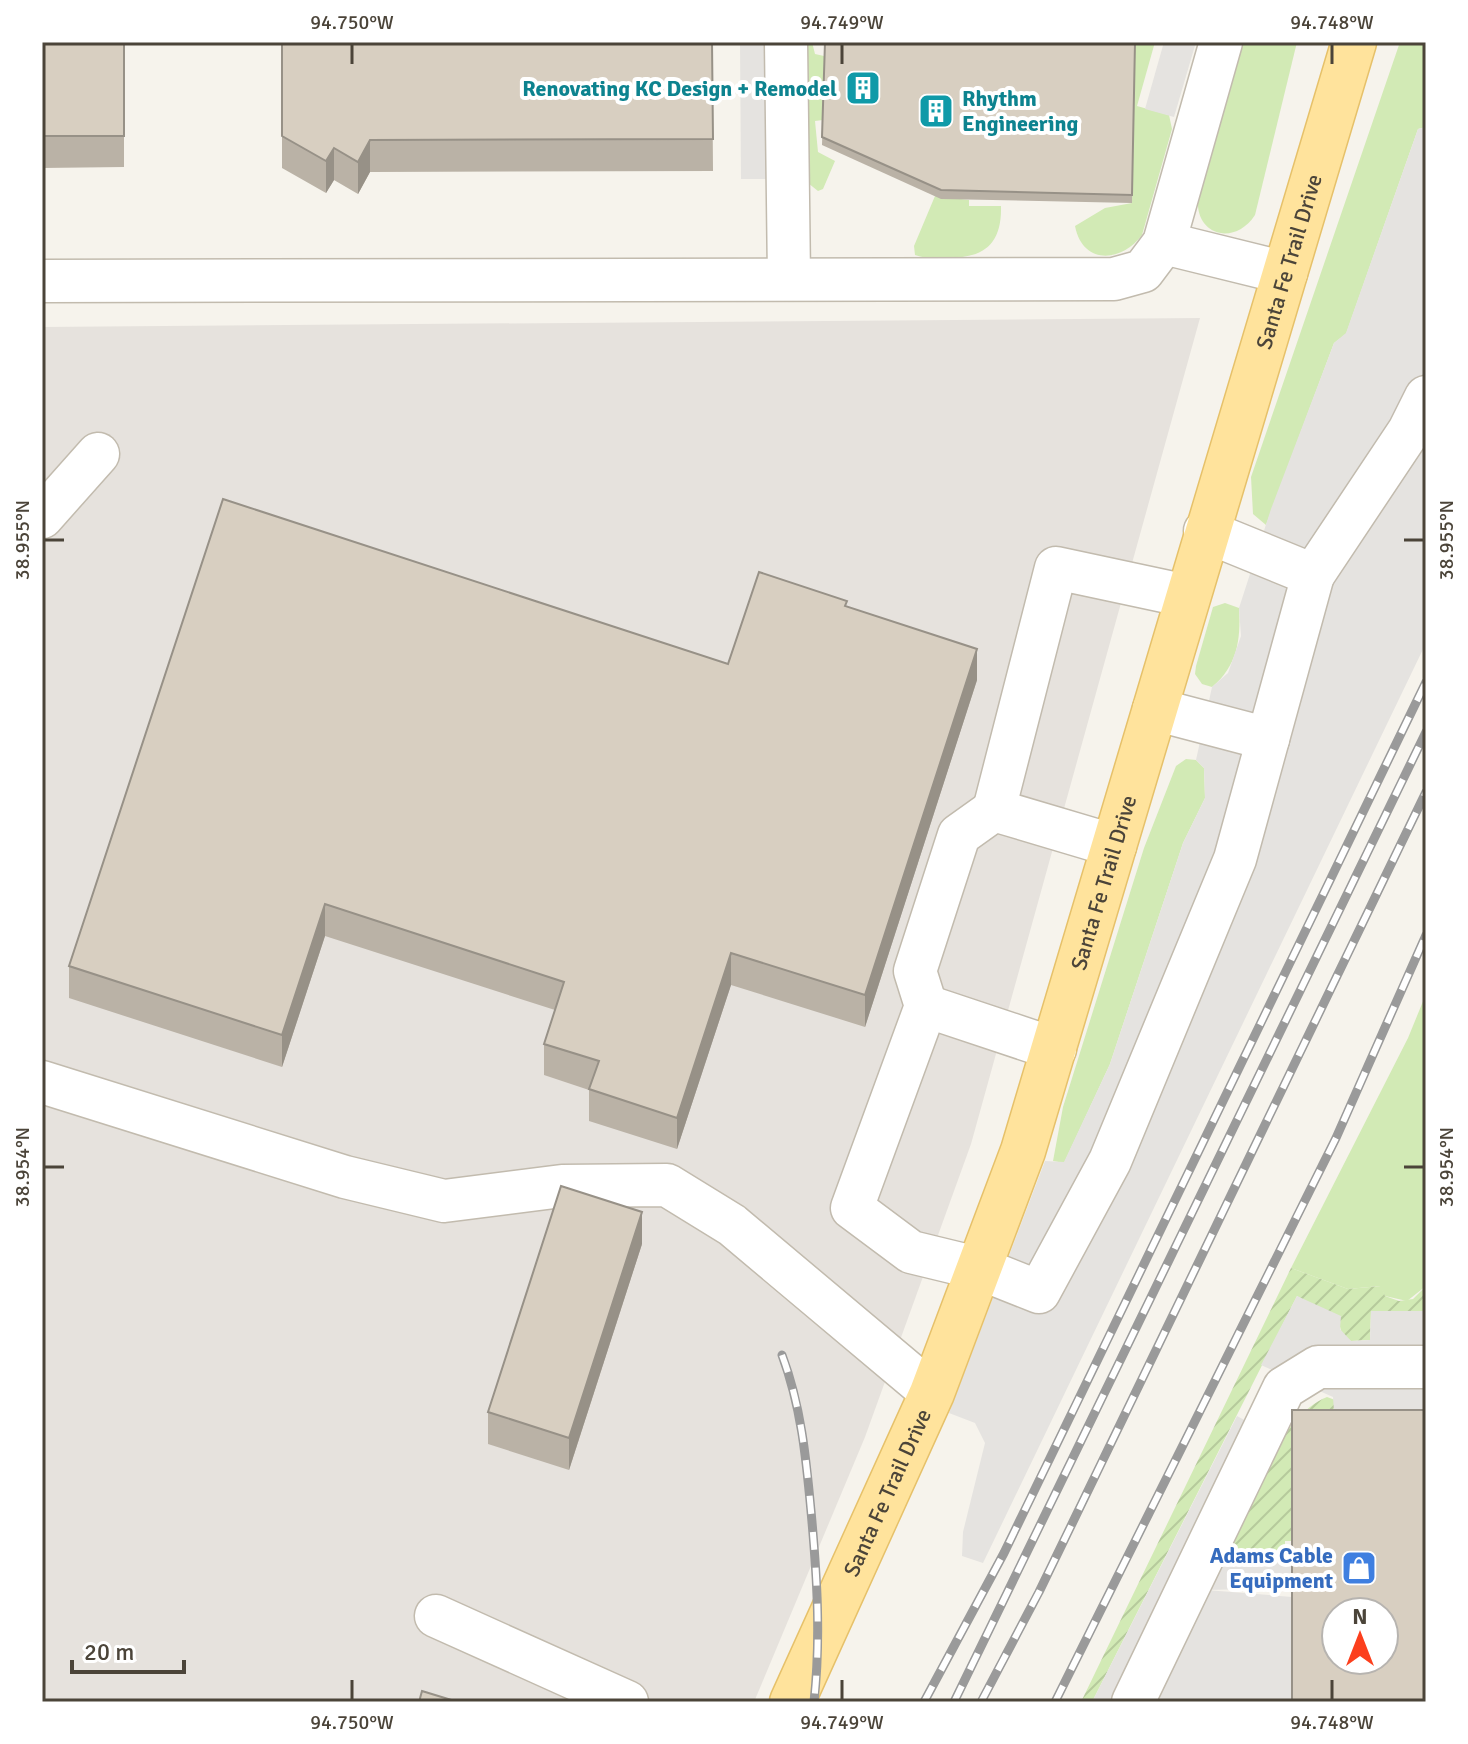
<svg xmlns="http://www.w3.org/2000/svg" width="1468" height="1744" viewBox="0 0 1468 1744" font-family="Signika,sans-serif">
	<defs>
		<pattern id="garden-furrows" width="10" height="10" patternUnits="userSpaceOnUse" patternTransform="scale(2)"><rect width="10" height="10" fill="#d2eab5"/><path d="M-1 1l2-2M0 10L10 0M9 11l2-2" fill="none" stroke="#b6ca9c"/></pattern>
	</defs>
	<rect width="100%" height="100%" fill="#f6f3ec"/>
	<polygon fill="#e6e2dd" points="1200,318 971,1144 865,1437 754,1702 42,1702 42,327"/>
	<g fill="#d2eab5">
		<polygon points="808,42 812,42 815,54 824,56 823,120 815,121 818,152 835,161 823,189 818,191 808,183"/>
		<path d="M1128,42H1155L1137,106L1169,115L1172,129L1142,235C1122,262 1083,266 1075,226L1105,208L1132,203L1135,51Z"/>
		<path d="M1242,42H1297L1255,215C1235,246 1195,236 1198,199Z"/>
		<polygon points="1400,42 1426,42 1426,127 1418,129 1346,334 1334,343 1266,525 1253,514 1251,477"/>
		<path d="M935,196L969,200V206H1001C1002,245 983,258 947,258C936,258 925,259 915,255L914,246Z"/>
		<path d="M1225,603L1239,608C1241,640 1237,666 1212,687L1202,684L1195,674L1196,666L1213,607Z"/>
		<polygon points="1186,759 1196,760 1204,768 1205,798 1183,843 1110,1064 1064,1163 1053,1161 1063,1107 1144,848 1176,766"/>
		<polygon points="1426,994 1426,1286 1407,1301 1385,1296 1380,1286 1348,1289 1291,1268 1408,1038"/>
	</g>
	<g fill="url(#garden-furrows)">
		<polygon points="1291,1268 1348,1289 1381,1286 1385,1296 1399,1301 1413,1299 1426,1286 1426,1311 1371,1311 1370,1340 1351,1341 1342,1334 1339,1323 1297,1296 1092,1702 1081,1702"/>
		<path d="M1327,1397L1335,1400V1442H1292V1541H1285V1560H1245L1238,1556L1233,1540C1256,1493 1277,1418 1327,1397Z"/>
	</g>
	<g fill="#e5e3e0">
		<polygon points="740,42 772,42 772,179 741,179"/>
		<polygon points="1164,42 1196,42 1174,117 1145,109"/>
		<polygon points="1426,127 1426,643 983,1563 962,1556 963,1532 985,1443 975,1423 949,1413 1045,1161 1064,1162 1110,1064 1183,843 1205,798 1204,768 1196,760 1212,687 1228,673 1241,636 1239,608 1271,509 1334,343 1346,333 1418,129"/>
		<polygon points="1297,1296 1341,1316 1340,1329 1351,1341 1370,1340 1371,1311 1426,1311 1426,1425 1335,1425 1333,1397 1261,1365"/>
		<polygon points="1237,1416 1281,1440 1233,1539 1233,1548 1245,1560 1292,1561 1292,1588 1206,1590 1292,1597 1292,1702 1092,1702"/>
	</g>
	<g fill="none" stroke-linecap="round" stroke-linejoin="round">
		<defs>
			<g id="minor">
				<polyline points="786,42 789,278"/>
				<polyline points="1164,243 1286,273"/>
				<polyline points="42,281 1114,279 1143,271 1164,243 1221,42"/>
				<polyline points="42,517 98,454"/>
				<polyline points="1313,575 1409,431 1426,397"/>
				<polyline points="1154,709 1268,739"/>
				<polyline points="994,810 1056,568 1187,596"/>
				<polyline points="1115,846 994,810 959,835 915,971 926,1006 852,1208 911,1252 981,1269 1039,1292 1110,1161 1235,859 1313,575 1205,531"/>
				<polyline points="926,1006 1055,1049"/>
				<polyline points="42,1082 345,1177 444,1201 562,1186 667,1185 732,1225 932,1393"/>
				<polyline points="436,1616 627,1702"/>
				<polyline points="1133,1702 1284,1388 1318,1367 1426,1367"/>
			</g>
			<g id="major">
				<path id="s1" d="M792,1702L932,1393L1023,1151L1354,42"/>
			</g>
		</defs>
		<use href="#minor" stroke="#c2bbae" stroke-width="45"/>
		<use href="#major" stroke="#e6c16a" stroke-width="47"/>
		<use href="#minor" stroke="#fff" stroke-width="42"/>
		<use href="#major" stroke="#ffe39c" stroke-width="44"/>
		<defs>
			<g id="rail">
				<path d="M782,1355C801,1406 806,1457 811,1511C817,1576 821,1637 814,1702"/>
				<polyline points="924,1702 1004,1553 1426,682"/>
				<polyline points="954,1702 1426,732"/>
				<polyline points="981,1702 1039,1592 1426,792"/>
				<polyline points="1055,1702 1336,1138 1426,935"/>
			</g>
		</defs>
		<use href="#rail" stroke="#9a9a9a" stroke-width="9"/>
		<use href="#rail" stroke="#fff" stroke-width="6" stroke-dasharray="18" stroke-linecap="butt"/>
	</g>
	<g fill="#bab2a6">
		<polygon points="42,42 124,42 124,167 42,168"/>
		<polygon points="282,42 712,42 713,171 370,172 358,194 334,180 326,193 282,168"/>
		<polygon points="825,42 1135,42 1132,203 941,199 822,145"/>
		<polygon points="847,607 977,680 865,1027 731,985 677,1149 589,1121 589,1090 544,1075 544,1044 555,1010 325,936 282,1067 69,998 69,966 728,664"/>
		<polygon points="642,1244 569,1470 488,1444 488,1412"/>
	</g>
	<g fill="#979187">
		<polygon points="370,140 370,172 358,194 358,162"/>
		<polygon points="334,148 334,180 326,193 326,161"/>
		<polygon points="977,649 977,680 865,1027 865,995"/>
		<polygon points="325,904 325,936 282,1067 282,1035"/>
		<polygon points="731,953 731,985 677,1149 677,1118"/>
		<polygon points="642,1212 642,1244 569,1470 569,1438"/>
	</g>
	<g fill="#d8cfc1" stroke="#979187" stroke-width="2" fill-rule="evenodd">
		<rect x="42" y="42" width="82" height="94"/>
		<polygon points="282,42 712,42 713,139 370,140 358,162 334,148 326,161 282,136"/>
		<polygon points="825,42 1135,42 1132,195 941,190 822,137"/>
		<polygon points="223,499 728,664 759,572 847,601 845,606 977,649 865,995 731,953 677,1118 589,1089 599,1061 544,1044 564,982 325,904 282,1035 69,966"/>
		<polygon points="561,1186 642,1212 569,1438 488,1412"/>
		<path d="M1292,1410H1426V1702H1292ZM1336,1612H1384V1660H1336Z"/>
		<polygon points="422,1691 458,1702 419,1702"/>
	</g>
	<path fill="none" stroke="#4b4439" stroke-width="3" d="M352,44V64M842,44V64M1332,44V64M44,540H64M1404,540H1424M44,1167H64M1404,1167H1424M352,1680V1700M842,1680V1700M1332,1680V1700"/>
	<defs>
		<symbol id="building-square" viewBox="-11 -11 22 22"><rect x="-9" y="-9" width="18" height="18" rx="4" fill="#0f9aa8" stroke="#fff"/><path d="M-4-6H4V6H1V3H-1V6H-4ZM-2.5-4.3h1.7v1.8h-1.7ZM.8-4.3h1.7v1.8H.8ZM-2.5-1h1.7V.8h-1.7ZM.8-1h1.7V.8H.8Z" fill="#fff"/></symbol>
		<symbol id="shop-square" viewBox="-11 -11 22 22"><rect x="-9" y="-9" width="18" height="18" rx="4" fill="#3f7fe0" stroke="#fff"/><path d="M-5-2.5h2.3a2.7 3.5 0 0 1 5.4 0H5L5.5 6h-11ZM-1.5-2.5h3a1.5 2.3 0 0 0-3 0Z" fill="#fff"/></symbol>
	</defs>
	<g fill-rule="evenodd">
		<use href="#building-square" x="843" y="68" width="40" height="40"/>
		<use href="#building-square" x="916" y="91" width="40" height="40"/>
		<use href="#shop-square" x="1339" y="1548" width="40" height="40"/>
	</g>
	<g text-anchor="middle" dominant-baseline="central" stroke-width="8" stroke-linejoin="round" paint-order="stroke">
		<g font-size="22" font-weight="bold" fill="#0d838f" stroke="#fff" text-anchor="end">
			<text x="837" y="88">Renovating KC Design + Remodel</text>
			<text x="962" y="98" text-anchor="start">Rhythm<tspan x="962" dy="25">Engineering</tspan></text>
		</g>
		<g font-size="22" fill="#4b4439" stroke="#fff">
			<text stroke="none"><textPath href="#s1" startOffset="1526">Santa Fe Trail Drive</textPath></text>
			<text stroke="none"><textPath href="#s1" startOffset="878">Santa Fe Trail Drive</textPath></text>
			<text stroke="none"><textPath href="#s1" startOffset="230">Santa Fe Trail Drive</textPath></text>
		</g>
		<g font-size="22" font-weight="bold" fill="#366cbe" stroke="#fff" text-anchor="end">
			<text x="1333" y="1555">Adams Cable<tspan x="1333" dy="25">Equipment</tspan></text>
		</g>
	</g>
	<rect width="1468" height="1744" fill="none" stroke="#ffffff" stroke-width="88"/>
	<g transform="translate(1360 1636)"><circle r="38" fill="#ffffff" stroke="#b7b4b0" stroke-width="2"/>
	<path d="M0-6L14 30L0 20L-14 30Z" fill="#fc3f1d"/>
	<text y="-12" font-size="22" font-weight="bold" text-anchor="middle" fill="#4b4439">N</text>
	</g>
	<path d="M72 1660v12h112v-12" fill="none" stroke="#4b4439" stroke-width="4"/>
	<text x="84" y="1660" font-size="24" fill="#4b4439" stroke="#ffffff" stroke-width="6" paint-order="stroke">20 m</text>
	<rect x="44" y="44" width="1380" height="1656" fill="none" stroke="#4b4439" stroke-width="3"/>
	<g font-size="20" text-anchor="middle" fill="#4b4439">
		<text x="352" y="29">94.750°W</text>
		<text x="842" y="29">94.749°W</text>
		<text x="1332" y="29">94.748°W</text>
		<text transform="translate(22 540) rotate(-90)" y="7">38.955°N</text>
		<text transform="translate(1446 540) rotate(-90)" y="7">38.955°N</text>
		<text transform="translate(22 1167) rotate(-90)" y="7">38.954°N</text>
		<text transform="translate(1446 1167) rotate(-90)" y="7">38.954°N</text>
		<text x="352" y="1729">94.750°W</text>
		<text x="842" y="1729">94.749°W</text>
		<text x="1332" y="1729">94.748°W</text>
	</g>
</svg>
